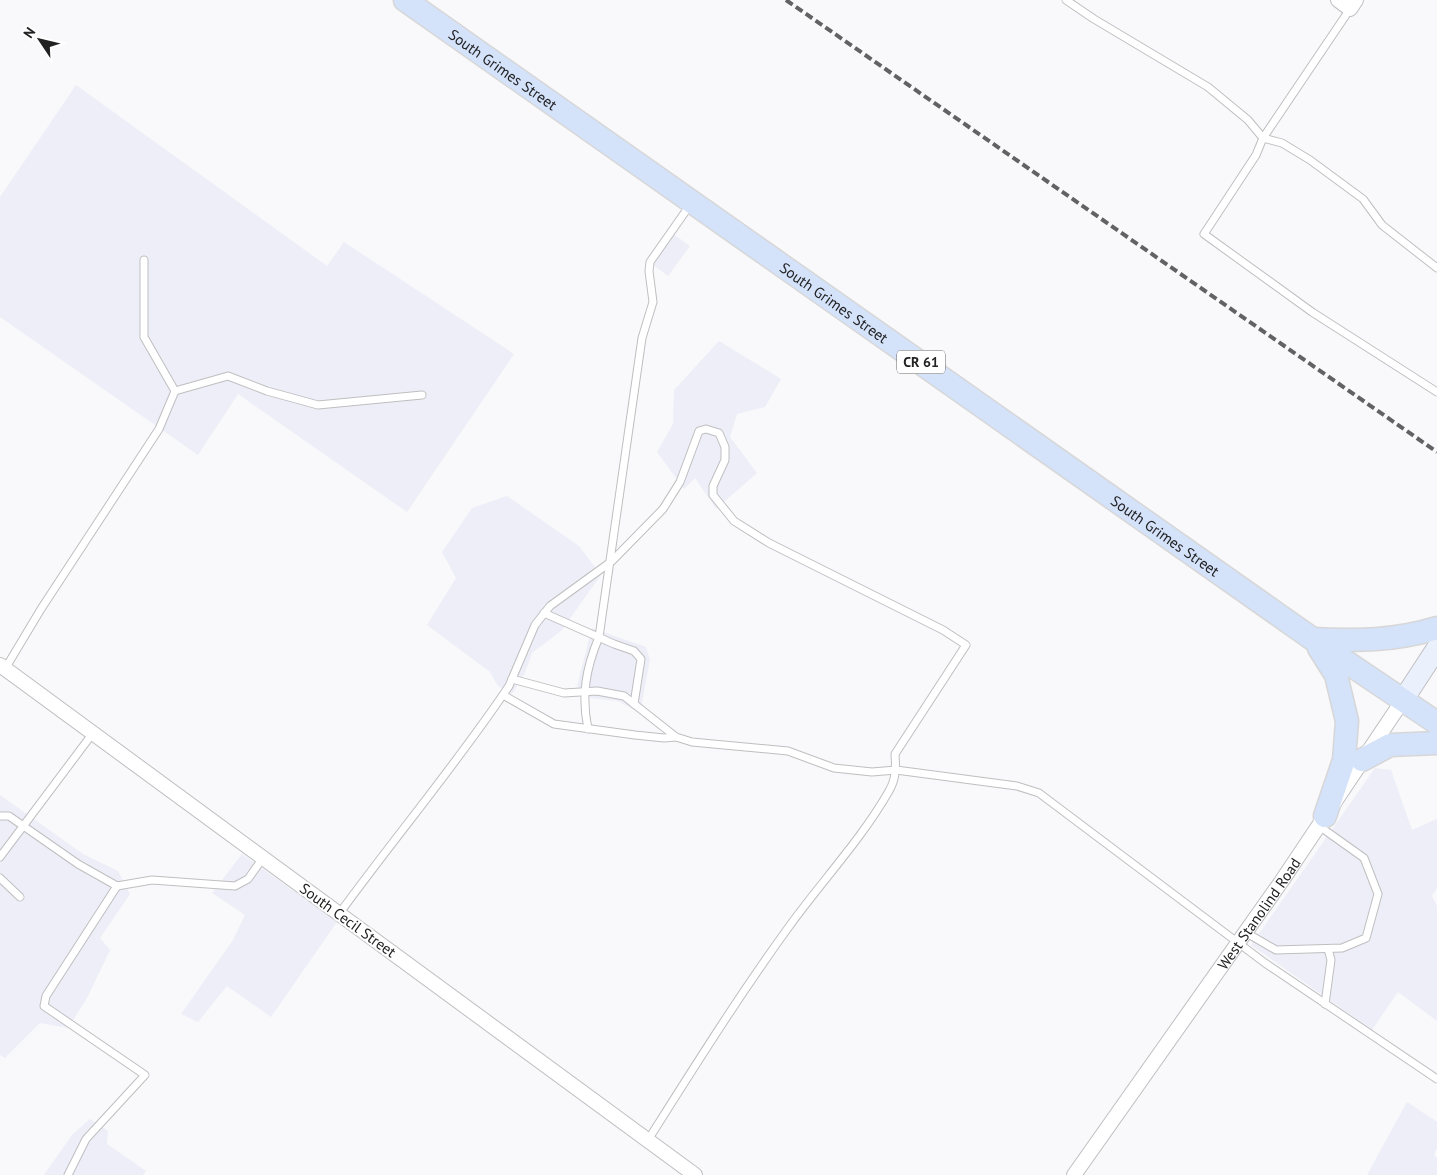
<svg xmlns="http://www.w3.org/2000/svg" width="1437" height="1175" viewBox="0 0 1437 1175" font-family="'PT Sans',sans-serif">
	<rect width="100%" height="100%" fill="#f9f9fb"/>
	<g fill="#edeef7">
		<polygon points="76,85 327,266 344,242 514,354 407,512 238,394 198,455 0,317 0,197"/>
		<polygon points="673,234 690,246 668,276 652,264"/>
		<polygon points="719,341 781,379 765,407 737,414 730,437 757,473 716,509 695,478 684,489 657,452 673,424 674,390"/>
		<polygon points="507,496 579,546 601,575 561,631 532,653 525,673 512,694 498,686 490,672 427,625 456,578 442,552 472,508"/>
		<polygon points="592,628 646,647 650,660 640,713 618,701 590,698 577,686"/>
		<polygon points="1375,768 1391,770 1412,830 1437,819 1437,888 1432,896 1437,906 1437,1021 1398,992 1372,1030 1251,945"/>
		<polygon points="0,795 83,854 118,871 130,894 100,938 110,950 87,998 68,1028 40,1023 5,1058 0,1055"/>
		<polygon points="242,854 337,922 271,1017 227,986 198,1022 181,1014 233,940 245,915 212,893"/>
		<polygon points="1407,1102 1437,1122 1437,1148 1434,1155 1437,1158 1437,1175 1367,1175"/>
		<polygon points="90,1119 108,1131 107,1144 146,1171 143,1175 44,1175 72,1135"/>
	</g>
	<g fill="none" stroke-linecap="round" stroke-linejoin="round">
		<defs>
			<g id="service">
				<polyline points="1066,0 1094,19 1208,87 1248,120 1263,138 1282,143 1310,160 1363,199 1382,225 1437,268"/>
				<polyline points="1350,9 1263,138 1256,155 1204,234 1312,312 1437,392"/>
				<polyline points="175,391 228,376 267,391 318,405 422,395"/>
				<polyline points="544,613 614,644 634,651 641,659 634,704"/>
				<polyline points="5,669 41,609 159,429 175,391 144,337 144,260"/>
				<polyline points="512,679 564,693 597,691 624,696 676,737 692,742 788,751 834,768 872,772 896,770 1017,786 1039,793 1265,963 1437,1079"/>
				<polyline points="503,695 554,724 635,735 664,738 676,737"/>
				<path d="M588,729C581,695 586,668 599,637L642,338L653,302L649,271L650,262L690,205"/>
				<polyline points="0,816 9,816 78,864 117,886 152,880 235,886 248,879 263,858"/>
				<polyline points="0,857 93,733"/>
				<polyline points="0,878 20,897"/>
				<path d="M339,914C395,837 456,765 509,686L535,625L550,606L612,561L663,509L680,482L699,431L706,429L719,433L725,447V460L713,486V495L734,521L769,543L943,630L966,645L895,754C896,768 896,779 889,791C861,840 821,882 788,928C738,997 693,1069 648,1140"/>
				<polyline points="1245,932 1276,950 1342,948 1366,938 1378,894 1364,858 1319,826"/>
				<polyline points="1325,1004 1331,960 1328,949"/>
				<polyline points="68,1175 86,1139 145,1075 44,1006 46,996 117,886"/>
			</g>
			<g id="minor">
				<polyline points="1338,0 1350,9 1356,0"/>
				<polyline points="0,665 695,1175"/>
				<path id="s1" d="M1074,1175L1281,882L1403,700"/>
			</g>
			<polyline id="secondary" points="1403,700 1437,648"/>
			<g id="primary">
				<path id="s2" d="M405,0L1324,647L1437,723"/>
				<path d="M1314,639C1357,641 1395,641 1437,628"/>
				<polyline points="1319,648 1336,675 1347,721 1344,760 1325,816"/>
				<polyline points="1362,760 1390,745 1437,743"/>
			</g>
		</defs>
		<use href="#service" stroke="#bfbfc1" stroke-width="9"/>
		<use href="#minor" stroke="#bfbfc1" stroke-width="16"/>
		<use href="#secondary" stroke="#bfbfc1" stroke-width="22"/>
		<use href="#primary" stroke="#d7d7d7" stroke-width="25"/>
		<use href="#service" stroke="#fff" stroke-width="7"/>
		<use href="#minor" stroke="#fff" stroke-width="14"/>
		<use href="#secondary" stroke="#eaf0fc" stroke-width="20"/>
		<use href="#primary" stroke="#d4e2fa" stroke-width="22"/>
		<polyline stroke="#626263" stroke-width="4" stroke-dasharray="8 4" stroke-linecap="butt" points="786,0 1437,452"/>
	</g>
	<g text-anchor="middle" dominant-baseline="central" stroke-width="4" stroke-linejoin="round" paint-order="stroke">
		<rect fill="#fff" stroke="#646465" stroke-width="1" x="897" y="350.5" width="48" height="23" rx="4"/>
		<g font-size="14" font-weight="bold" fill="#222223">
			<text x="921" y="362">CR 61</text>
		</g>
		<g font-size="15" fill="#222223" stroke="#fff">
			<text stroke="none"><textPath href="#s2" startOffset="120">South Grimes Street</textPath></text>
			<text stroke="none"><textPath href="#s2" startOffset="525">South Grimes Street</textPath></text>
			<text stroke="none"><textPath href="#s2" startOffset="930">South Grimes Street</textPath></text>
			<text stroke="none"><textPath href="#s1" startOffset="320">West Stanolind Road</textPath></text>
			<text transform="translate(348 920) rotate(36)">South Cecil Street</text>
		</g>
	</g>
	<g transform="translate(40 40) rotate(305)" stroke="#ffffff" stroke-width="4" paint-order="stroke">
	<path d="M0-4L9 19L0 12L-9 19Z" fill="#222223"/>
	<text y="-8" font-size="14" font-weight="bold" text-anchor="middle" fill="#222223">N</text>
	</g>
</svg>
